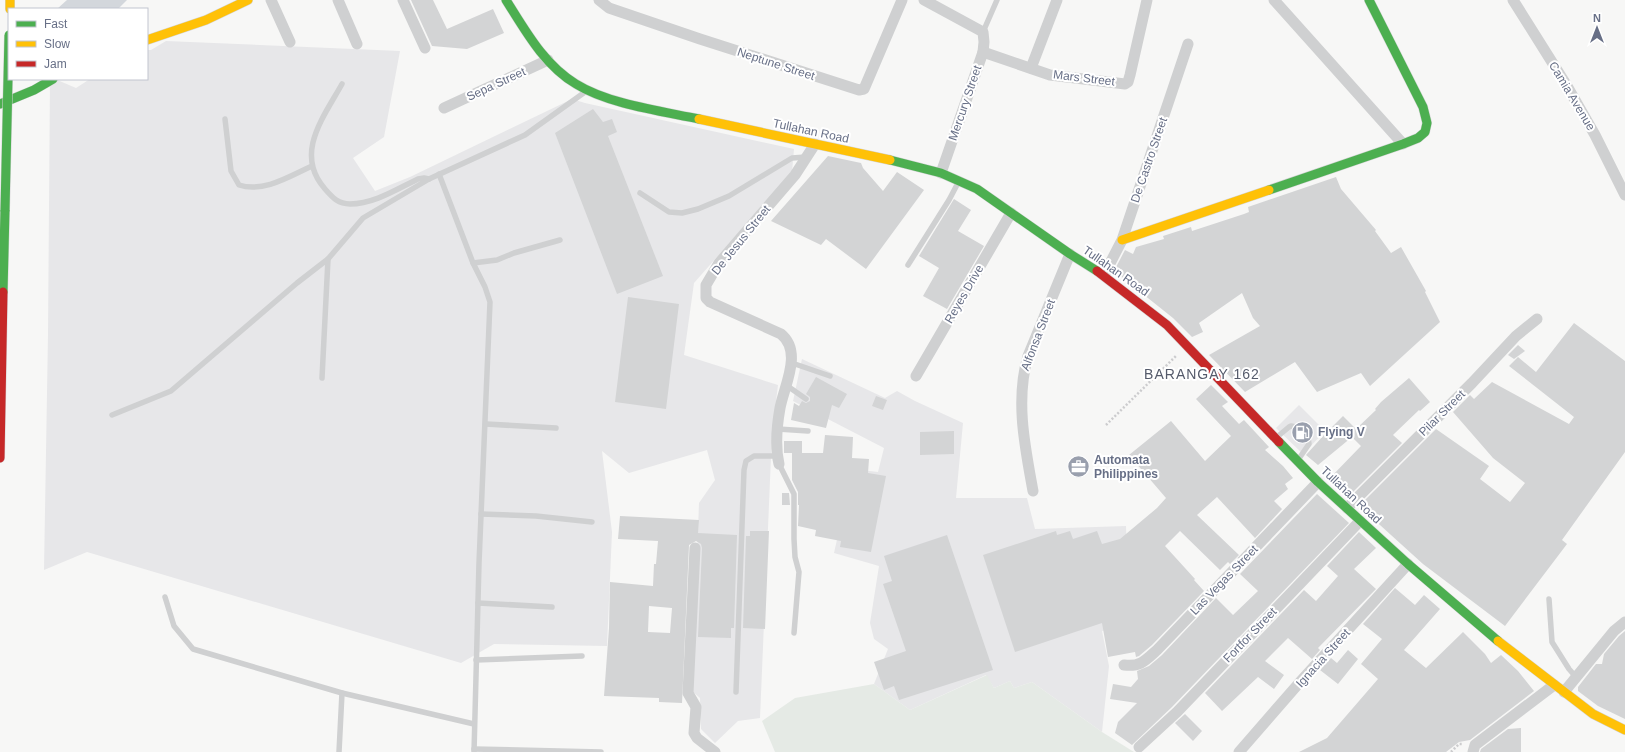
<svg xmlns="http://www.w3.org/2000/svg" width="1625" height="752" viewBox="0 0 1625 752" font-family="Arial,sans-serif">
	<rect width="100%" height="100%" fill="#f7f7f6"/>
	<g fill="#e7e7e9">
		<polygon points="166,41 400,51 384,137 353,158 375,191 410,177 572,99 585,103 794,149 792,172 694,283 684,355 778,385 772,433 760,718 738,721 715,743 701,729 700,698 692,691 699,503 715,480 707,450 629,473 602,451 612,532 607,646 494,644 461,663 87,552 44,570 48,334 50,79 55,79 76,88 90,79 147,79 147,50 151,50"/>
		<polygon points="802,359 885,398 897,391 915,401 963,423 956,498 1027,498 1035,529 1126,526 1129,626 1102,631 1109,666 1102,732 1032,682 1014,688 1010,681 994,688 986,675 910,710 874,684 888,649 874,639 870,623 879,566 834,553 853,469 878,472 884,448 793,401"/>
		<polygon points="1299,405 1325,431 1303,454 1276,428"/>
	</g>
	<polygon fill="#e5eae5" points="987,675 994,688 1010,681 1014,688 1032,682 1102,732 1134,752 775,752 762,721 795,698 874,684 910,710"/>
	<polygon fill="#d3d7dc" points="67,0 127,0 118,9 57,9"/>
	<g fill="#d3d4d5" fill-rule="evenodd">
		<polygon points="411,0 433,0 447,29 493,9 504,33 467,49 432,46"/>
		<polygon points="593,109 603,122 612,119 617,132 608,136 663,276 617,294 555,133"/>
		<polygon points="828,156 861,163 863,168 883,191 897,172 924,190 866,269 826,239 821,245 771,221"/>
		<polygon points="1336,177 1341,189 1376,230 1375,231 1391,253 1401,247 1426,291 1425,292 1440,322 1370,386 1361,373 1317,392 1295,362 1245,392 1209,355 1260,326 1253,318 1242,293 1199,323 1203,332 1192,337 1173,318 1114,271 1125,250 1133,254 1136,247 1164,239 1163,236 1191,227 1192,231 1244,214 1249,212 1248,207"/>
		<polygon points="954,199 971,210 958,231 984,246 947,309 923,296 939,268 919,256"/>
		<polygon points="628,297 679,304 666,409 615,402"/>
		<polygon points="1574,323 1625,361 1625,452 1562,540 1567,544 1505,626 1423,564 1359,506 1436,429 1489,466 1480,479 1510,502 1525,483 1493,458 1453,412 1470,395 1474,399 1492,382 1569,424 1574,417 1509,366 1518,357 1536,372"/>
		<polygon points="1518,345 1525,351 1514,359 1508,355"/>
		<polygon points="816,377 847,394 839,408 832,405 826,428 791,420 794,403 799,406 802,401 806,403 810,401 810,397 806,394"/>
		<polygon points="1409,378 1430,402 1420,411 1419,410 1395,433 1393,435 1402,443 1348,497 1329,479 1361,446 1352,437 1318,465 1306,455 1324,435 1343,416 1356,429 1376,410 1375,409 1381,402"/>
		<polygon points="1211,385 1228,402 1222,406 1239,424 1244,420 1269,447 1265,450 1283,466 1293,478 1285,484 1288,489 1274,501 1282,509 1255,538 1217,497 1197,515 1239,555 1230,564 1228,562 1220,570 1180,531 1165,546 1195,579 1194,580 1204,591 1152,645 1139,656 1136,657 1135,652 1108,657 1102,623 1015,652 983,555 1056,531 1057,535 1070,531 1073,539 1097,531 1102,544 1120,539 1157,508 1166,498 1129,455 1171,421 1205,461 1231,436 1196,399"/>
		<polygon points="876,396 887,400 883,410 872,406"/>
		<polygon points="954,431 954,454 920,455 920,432"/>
		<polygon points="825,435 853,437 852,458 869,459 868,473 886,476 871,552 840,547 841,541 815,536 816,530 798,526 799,505 798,505 798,492 792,480 792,453 823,453"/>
		<rect x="784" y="441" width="18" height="12"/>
		<polygon points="782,493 789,493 790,505 782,505"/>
		<polygon points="1317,494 1349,523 1172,707 1132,745 1115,733 1118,722 1137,703 1110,699 1113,684 1131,687 1138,679 1137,671 1149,666 1162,655 1216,598 1233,615 1258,591 1240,574"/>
		<path d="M620,516L699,520L698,533L737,535L734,628H731V638L698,637L702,548L701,544L696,541L689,545L682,703L659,702V698L604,696L609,628L610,582L653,586L654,564H656L658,541L618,539ZM649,606L672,608L670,633L648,632Z"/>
		<polygon points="750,531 769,531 765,629 743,628 746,536 750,536"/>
		<polygon points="1359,532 1376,548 1354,569 1376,589 1318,648 1320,650 1312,659 1288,638 1265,661 1284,675 1274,689 1258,677 1222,711 1205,693 1304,590 1316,601 1338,576 1327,566"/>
		<polygon points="947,535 993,670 899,700 894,686 884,690 874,662 906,651 883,584 892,581 884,556"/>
		<polygon points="1395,588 1415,605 1424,595 1440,609 1404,650 1426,668 1463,632 1485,654 1491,663 1501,655 1518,671 1534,691 1470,740 1459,742 1446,752 1299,752 1327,738 1378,679 1361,664 1382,639 1363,624"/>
		<polygon points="1625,631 1625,719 1598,706 1578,691 1578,687 1596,664 1602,664 1604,654 1619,636"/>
		<polygon points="1348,650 1358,659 1338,684 1320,670 1331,658 1337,663"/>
		<polygon points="1185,714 1202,731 1193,741 1175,723"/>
		<polygon points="1521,728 1521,752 1480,752 1481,749 1508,729"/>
	</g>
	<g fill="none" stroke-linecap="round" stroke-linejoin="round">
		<defs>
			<g id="fast">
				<path d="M506,0C525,30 544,65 576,84C608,104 661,111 699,119"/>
				<polyline points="0,104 34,90 53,79"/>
				<polyline points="890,160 941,173 977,189 1070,254 1097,271"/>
				<polyline points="1269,190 1403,144 1418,138 1425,132 1427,123 1423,107 1369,0"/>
				<polyline points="3,292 5,210"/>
				<polyline points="1279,442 1318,482 1408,564 1498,641"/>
			</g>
			<g id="slow">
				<polyline points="10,0 10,9"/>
				<polyline points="147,40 206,20 248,0"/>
				<polyline points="699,119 890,160"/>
				<polyline points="1122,240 1269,190"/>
				<polyline points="1498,641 1593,714 1625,730"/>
			</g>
			<g id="jam">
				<polyline points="1097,271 1167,325 1279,442"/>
				<polyline points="0,458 3,292"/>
			</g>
		</defs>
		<use href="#fast" stroke="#d4d5d6" stroke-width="10"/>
		<use href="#slow" stroke="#d4d5d6" stroke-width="10"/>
		<use href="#jam" stroke="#d4d5d6" stroke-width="10"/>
		<g stroke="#ccccce" stroke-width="2.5" stroke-dasharray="2 2" stroke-linecap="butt">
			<polyline points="1106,425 1177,355"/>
			<polyline points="1451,752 1459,744 1463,744"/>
		</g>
		<g stroke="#cfd0d1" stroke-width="5.5">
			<polyline points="983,32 997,0"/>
			<path d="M342,84C323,118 294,154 325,189C333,198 338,204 350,204C374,204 397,189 418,179L424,178L429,179"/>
			<path d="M225,119L231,171L239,185C264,193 290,176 312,166"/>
			<polyline points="439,174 473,263 485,287 490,302 479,563 474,752"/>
			<polyline points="640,193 669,212 682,213 698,209 729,196 792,158 806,157"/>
			<polyline points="473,263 497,260 514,253 560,240"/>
			<polyline points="908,265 949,200 959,181"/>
			<polyline points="792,363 830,376"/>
			<polyline points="322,378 328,259 363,218 429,179 525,135 585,92"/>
			<polyline points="786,385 806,399"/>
			<polyline points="112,415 171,391 297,283 328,259"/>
			<polyline points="486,424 556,428"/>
			<polyline points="778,429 808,431"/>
			<polyline points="1277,437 1289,427 1291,426 1296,427"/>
			<polyline points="1298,460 1309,444 1308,438"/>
			<polyline points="779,464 794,494 794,539 795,557 799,572 794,633"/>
			<polyline points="481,514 536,516 592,522"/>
			<polyline points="165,597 174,626 193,649 342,693 474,724"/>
			<polyline points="1549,599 1552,642 1569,669 1576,677"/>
			<polyline points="478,603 552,607"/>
			<polyline points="476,660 582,656"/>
			<polyline points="736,692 744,470 746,461 754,456 778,456"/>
			<polyline points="474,749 601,752"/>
			<polyline points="339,752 342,693"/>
		</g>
		<g stroke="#cfd0d1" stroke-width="11">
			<polyline points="271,0 290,42"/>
			<polyline points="338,0 357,44"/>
			<polyline points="403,0 425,48"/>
			<polyline points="599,0 609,8 700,39 859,90 864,89 902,0"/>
			<polyline points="924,0 983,32 984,42 983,52 941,173"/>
			<polyline points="1274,0 1403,144"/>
			<polyline points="1513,0 1567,86 1595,135 1625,195"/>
			<polyline points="983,52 1050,75 1125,84 1128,82 1130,75 1147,0"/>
			<polyline points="1031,68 1057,0"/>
			<polyline points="444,108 548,60"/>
			<polyline points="1104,275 1122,240 1188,44"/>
			<polyline points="916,376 1011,213"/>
			<path d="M779,464C775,447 777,425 780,408C784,386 803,352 781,334L710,302L706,298V285L719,263L795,175L815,144"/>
			<path d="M1033,491C1025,447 1015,400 1028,356L1070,254"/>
			<polyline points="1347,508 1472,383 1516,336 1537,319"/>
			<polyline points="695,548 688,693 696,707 694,733 697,738 715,752"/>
			<path d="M1124,665C1140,667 1145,661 1157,650L1318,482"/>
			<polyline points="1564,692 1614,631 1625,622"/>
			<polyline points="1139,747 1177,712 1360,521"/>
			<polyline points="1239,752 1300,682 1408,564"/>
			<polyline points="1473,752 1475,745 1554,685"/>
		</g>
		<use href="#fast" stroke="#4caf50" stroke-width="9"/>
		<use href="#slow" stroke="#ffc107" stroke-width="9"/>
		<use href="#jam" stroke="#c62828" stroke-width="9"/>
		<defs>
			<polyline id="fast-bridge" points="5,210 9,35"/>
		</defs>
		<use href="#fast-bridge" stroke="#d4d4d5" stroke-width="10" stroke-linecap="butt"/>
		<use href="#fast-bridge" stroke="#4caf50" stroke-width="9"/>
	</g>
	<defs>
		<symbol id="fuel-disc" viewBox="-11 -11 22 22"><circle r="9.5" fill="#999fad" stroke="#fff"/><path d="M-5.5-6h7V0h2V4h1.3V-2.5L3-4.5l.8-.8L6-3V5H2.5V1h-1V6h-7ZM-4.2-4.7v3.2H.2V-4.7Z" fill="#fff"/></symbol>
		<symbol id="office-disc" viewBox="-11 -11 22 22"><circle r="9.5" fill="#999fad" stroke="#fff"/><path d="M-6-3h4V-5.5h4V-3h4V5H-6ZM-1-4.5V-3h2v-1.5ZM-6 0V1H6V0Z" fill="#fff"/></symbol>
	</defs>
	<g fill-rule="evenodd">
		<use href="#fuel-disc" x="1290" y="420" width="25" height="25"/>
		<use href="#office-disc" x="1066" y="454" width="25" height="25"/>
	</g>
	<g text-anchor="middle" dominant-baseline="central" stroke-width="4" stroke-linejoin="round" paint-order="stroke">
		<g font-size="12" fill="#676f86" stroke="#fff">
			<text transform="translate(776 64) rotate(18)">Neptune Street</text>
			<text transform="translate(1084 78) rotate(7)">Mars Street</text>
			<text transform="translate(496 84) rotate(-25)">Sepa Street</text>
			<text transform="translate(1572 96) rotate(59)">Camia Avenue</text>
			<text transform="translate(965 103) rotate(-71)">Mercury Street</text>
			<text transform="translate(811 131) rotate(12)">Tullahan Road</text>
			<text transform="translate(1149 160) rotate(-71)">De Castro Street</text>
			<text transform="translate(741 240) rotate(-51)">De Jesus Street</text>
			<text transform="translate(1116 271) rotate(35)">Tullahan Road</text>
			<text transform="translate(964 294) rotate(-60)">Reyes Drive</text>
			<text transform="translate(1038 335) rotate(-69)">Alfonsa Street</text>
			<text transform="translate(1442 413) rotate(-45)">Pilar Street</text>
			<text transform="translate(1351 495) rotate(43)">Tullahan Road</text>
			<text transform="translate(1224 580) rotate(-46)">Las Vegas Street</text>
			<text transform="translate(1250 635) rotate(-46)">Fortfor Street</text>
			<text transform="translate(1323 658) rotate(-48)">Ignacia Street</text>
		</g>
		<g font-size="12" font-weight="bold" fill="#676f86" stroke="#fff" text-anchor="start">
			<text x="1318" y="432">Flying V</text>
			<text x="1094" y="460">Automata<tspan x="1094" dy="14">Philippines</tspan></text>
		</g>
		<g font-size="14" letter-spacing="1" fill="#555b6b" stroke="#fff">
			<text x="1202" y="374">BARANGAY 162</text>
		</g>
	</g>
	<rect x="8" y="8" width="140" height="72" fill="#ffffff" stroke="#c2c5cf"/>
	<rect x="16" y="21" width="20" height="6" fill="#4caf50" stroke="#c2c5cf"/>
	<text x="44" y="28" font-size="12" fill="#676f86">Fast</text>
	<rect x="16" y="41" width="20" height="6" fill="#ffc107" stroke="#c2c5cf"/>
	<text x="44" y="48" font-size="12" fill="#676f86">Slow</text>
	<rect x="16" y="61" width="20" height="6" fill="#c62828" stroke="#c2c5cf"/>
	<text x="44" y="68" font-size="12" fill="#676f86">Jam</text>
	<g transform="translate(1597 28)" stroke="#ffffff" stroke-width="3" paint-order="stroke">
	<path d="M0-3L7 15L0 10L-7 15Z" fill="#676f86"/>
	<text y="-6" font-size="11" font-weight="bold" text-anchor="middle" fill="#676f86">N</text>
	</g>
</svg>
